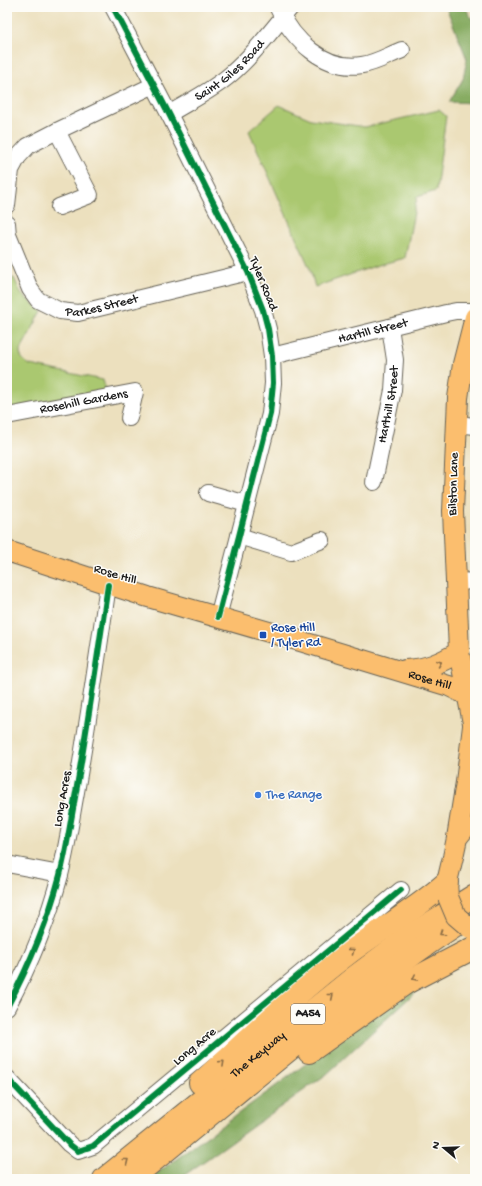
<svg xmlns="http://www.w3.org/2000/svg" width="482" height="1186" viewBox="0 0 482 1186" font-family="'Gochi Hand',sans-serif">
	<rect width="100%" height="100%" fill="#fdfcf7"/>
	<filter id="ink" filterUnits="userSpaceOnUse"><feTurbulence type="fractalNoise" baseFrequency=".025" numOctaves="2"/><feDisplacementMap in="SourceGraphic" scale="8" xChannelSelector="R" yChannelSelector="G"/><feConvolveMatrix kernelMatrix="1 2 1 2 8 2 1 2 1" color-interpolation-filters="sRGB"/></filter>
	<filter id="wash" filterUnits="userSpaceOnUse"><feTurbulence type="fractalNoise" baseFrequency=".012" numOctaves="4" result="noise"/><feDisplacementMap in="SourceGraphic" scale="16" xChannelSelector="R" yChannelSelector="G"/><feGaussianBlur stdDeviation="0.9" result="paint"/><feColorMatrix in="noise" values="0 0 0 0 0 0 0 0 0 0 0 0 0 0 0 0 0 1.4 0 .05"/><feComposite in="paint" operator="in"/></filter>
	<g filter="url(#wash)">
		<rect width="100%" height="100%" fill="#ece0be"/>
		<g fill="#aac870" stroke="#637246">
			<polygon points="279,105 311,119 365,127 439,110 446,116 436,191 417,197 405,258 378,265 315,287 310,269 249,131"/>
			<path d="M14,278L22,295L42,311L20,351C20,358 24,361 30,365L103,380L107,394L7,413V279Z"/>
		</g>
		<g fill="#87ac62" stroke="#52643f">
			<polygon points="446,7 465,7 475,24 475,103 449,102 463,79 467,59"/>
			<polygon points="424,984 327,1074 179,1179 149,1179 341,1038"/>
		</g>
	</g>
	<g filter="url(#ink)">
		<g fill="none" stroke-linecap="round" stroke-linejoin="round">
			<defs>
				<g id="minor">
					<polyline points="113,7 169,114 248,272 263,310 268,329 272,356 273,383 270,414 239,536 218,617"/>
					<path d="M278,8C293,40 324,71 362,65C376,63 389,55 402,50"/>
					<path id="s1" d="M169,114C190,101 213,90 231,74C254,54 272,30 291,7"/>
					<polyline points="57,131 90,195 59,207"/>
					<polyline points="7,205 11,170 18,157 28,146 57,131 154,85"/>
					<path id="s2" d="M7,223L8,235L30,289L38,300L60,311L78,313L248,272"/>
					<path id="s3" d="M272,356L446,313L456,311H475"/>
					<path id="s4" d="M7,416L135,392L129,418"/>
					<polyline points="457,424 475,426"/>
					<path id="s5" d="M374,482L393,390L395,360L390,327"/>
					<polyline points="208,493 247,504"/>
					<polyline points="239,536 291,552 322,540"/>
					<polyline points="456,582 475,581"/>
					<polyline points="7,864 60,874"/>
					<path d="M7,1007C29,966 48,921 60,875C67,848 71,819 76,792C88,723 98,654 108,585"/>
					<polyline points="7,1078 69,1144 78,1151 93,1146 401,890"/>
				</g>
				<g id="major">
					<polyline points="475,317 463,364 458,398 453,511 459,652 475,733"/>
					<path id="s6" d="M7,551L148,597L300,641L449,686L467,695"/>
					<path d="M405,670C427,669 440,663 459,652"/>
					<polyline points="457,838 466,782 473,726"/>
					<polyline points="448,897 447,882 453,857 457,838 465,828"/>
				</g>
				<g id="highway">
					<polyline points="309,1052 406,983 475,947"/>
					<path d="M200,1083C249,1039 296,993 349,953C381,929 417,909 447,882"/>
					<path id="s7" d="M104,1179L353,978L408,937L475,895"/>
					<path d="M131,1179C239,1093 342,1000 457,924"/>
				</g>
			</defs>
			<use href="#minor" stroke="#656155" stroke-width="18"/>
			<use href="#major" stroke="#656155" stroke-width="22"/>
			<use href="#highway" stroke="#656155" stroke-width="24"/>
			<use href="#minor" stroke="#fff" stroke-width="16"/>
			<use href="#major" stroke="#fbbe6e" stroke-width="20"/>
			<use href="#highway" stroke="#fbbe6e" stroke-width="22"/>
			<defs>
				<polyline id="major-bridge" points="448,897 456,916 470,928"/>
			</defs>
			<use href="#major-bridge" stroke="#656155" stroke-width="22" stroke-linecap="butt"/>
			<use href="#major-bridge" stroke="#fbbe6e" stroke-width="20"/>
			<defs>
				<g id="cycleway">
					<polyline points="113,7 169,114 248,272 263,310 268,329 272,356 273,383 270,414 239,536 218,617"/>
					<path d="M7,1007C29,966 48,921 60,875C67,848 71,819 76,792C88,723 98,654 108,585"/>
					<polyline points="7,1078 69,1144 78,1151 93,1146 401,890"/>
				</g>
			</defs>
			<use href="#cycleway" stroke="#fdfcf7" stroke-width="8"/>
			<use href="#cycleway" stroke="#00873e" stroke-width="6"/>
		</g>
		<defs><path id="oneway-chevron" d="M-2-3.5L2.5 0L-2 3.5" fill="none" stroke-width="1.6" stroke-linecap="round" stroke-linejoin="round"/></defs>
		<g stroke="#8c6d45">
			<use href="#oneway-chevron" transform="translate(439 663) rotate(-23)"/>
			<use href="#oneway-chevron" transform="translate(442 933) rotate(146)"/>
			<use href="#oneway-chevron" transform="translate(352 951) rotate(-36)"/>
			<use href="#oneway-chevron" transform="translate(415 978) rotate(153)"/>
			<use href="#oneway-chevron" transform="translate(331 996) rotate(-39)"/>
			<use href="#oneway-chevron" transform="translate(222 1063) rotate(-43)"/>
			<use href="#oneway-chevron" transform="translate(126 1161) rotate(-38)"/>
		</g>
	</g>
	<rect fill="#1a4fb4" stroke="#fdfcf7" stroke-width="1.5" x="259" y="631" width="8" height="8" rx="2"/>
	<circle fill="#3f7fe0" stroke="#fdfcf7" stroke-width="1.5" cx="258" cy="795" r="4"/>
	<g text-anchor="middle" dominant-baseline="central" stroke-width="3" stroke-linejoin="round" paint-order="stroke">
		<rect fill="#fdfcf7" stroke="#605f5e" stroke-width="1" x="291" y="1004" width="34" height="20" rx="3"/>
		<g font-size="12" font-weight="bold" fill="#1c1c1c">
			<text x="308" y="1014">A454</text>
		</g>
		<g font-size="13" fill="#1c1c1c" stroke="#fdfcf7">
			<text stroke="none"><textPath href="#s1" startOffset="75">Saint Giles Road</textPath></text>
			<text transform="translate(263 284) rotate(68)">Tyler Road</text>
			<text stroke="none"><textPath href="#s2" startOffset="151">Parkes Street</textPath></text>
			<text stroke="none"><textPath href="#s3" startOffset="104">Hartill Street</textPath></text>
			<text stroke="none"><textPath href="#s4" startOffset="78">Rosehill Gardens</textPath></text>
			<text stroke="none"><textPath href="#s5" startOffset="79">Harthill Street</textPath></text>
			<text transform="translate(454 484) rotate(-88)">Bilston Lane</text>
			<text transform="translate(115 575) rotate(17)">Rose Hill</text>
			<text stroke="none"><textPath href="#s6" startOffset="442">Rose Hill</textPath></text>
			<text transform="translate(63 799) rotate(-80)">Long Acres</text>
			<text transform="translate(195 1047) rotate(-40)">Long Acre</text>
			<text stroke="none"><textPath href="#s7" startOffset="198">The Keyway</textPath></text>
		</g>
		<g font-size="13" fill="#164399" stroke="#fdfcf7" text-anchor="start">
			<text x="271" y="628">Rose Hill<tspan x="271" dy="15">/ Tyler Rd</tspan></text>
		</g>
		<g font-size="13" fill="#366cbe" stroke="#fdfcf7" text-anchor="start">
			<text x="266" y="795">The Range</text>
		</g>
	</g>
	<rect width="482" height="1186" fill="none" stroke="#fdfcf7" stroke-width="24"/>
	<g transform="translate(444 1148) rotate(289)" stroke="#fdfcf7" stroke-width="3" paint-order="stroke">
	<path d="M0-3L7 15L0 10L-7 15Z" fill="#1c1c1c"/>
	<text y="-6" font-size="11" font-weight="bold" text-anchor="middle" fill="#1c1c1c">N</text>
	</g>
</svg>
